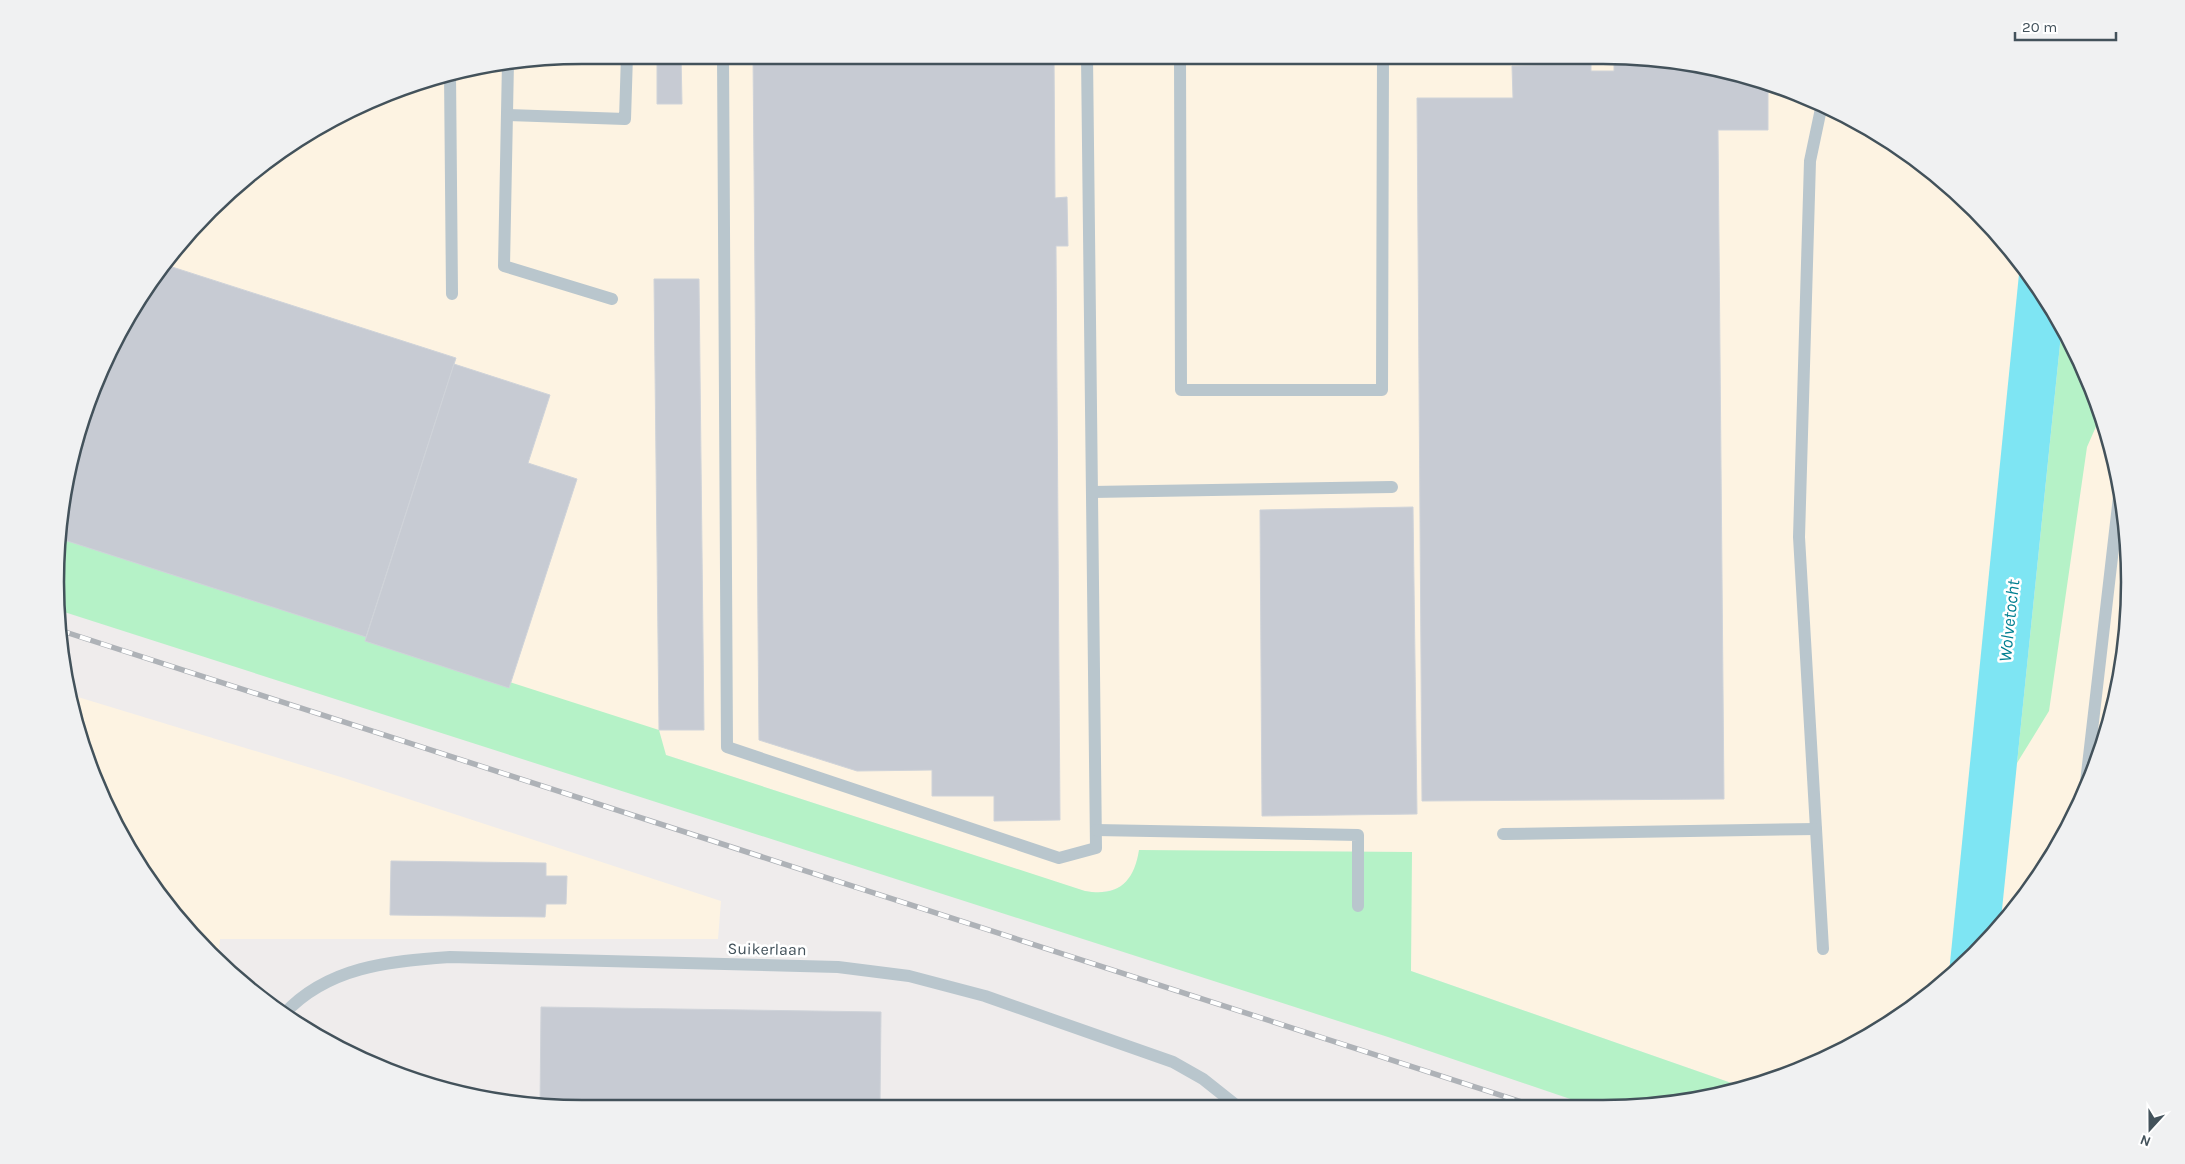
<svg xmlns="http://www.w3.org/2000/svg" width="2185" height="1164" viewBox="0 0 2185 1164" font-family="Karla,sans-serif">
	<rect width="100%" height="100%" fill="#efecec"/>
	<g fill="#fdf3e2">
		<polygon points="582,55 1637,56 1740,73 1836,109 1924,164 1999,235 2060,319 2102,413 2126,513 2129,617 2112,719 2076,815 1999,930 1896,1020 1804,1069 1740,1086 1411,971 1411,852 1139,851 1136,868 1129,880 1117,889 1097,893 1084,891 666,755 58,538 73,446 95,380 144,289 186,234 261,164 319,125 412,83 479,65"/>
		<polygon points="68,694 344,778 721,901 718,939 220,939 218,962 144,875 109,815 73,719"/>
	</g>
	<g fill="#b5f2c7">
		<polygon points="2062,325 2102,413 2087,447 2049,711 2017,763"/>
		<path d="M58,537L659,730L666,755L1085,891C1118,897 1134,882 1139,850L1412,852L1411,971L1740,1086L1672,1104L1588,1105L1388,1037L58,610L56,548Z"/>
	</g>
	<polygon fill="#7ee5f3" points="2020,264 2062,325 2000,929 1949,973"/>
	<g fill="#c7cbd3" stroke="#cfd3d9">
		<polygon points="657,55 681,55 682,104 657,104"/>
		<polygon points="753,55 1054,55 1055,198 1067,197 1068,246 1056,246 1060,820 994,821 994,796 932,796 932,770 857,771 759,740"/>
		<polygon points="1688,64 1740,73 1768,84 1768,130 1718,130 1724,799 1422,801 1417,98 1513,98 1512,66 1591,65 1591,71 1614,71 1614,65"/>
		<polygon points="166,260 170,262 169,266 456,358 366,637 58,538 73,446 95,380 144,289"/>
		<polygon points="654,279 699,279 704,730 659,730"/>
		<polygon points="454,364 550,395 528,463 577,479 509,688 365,641"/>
		<polygon points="1413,507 1417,814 1262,816 1260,510"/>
		<polygon points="391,861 546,863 546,876 567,876 566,904 546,904 545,917 390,915"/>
		<polygon points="541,1007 881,1012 880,1107 540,1107"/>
	</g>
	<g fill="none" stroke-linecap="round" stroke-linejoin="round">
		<g stroke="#b9c6cd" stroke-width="12">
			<polyline points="723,55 727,747 1059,858 1096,848 1087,56"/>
			<polyline points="1180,56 1181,390 1382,390 1383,56"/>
			<polyline points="508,62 504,266 612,299"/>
			<polyline points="450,73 452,294"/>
			<polyline points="1822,104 1810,161 1799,537 1823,949"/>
			<polyline points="507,115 625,119 627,55"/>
			<polyline points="1092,492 1392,487"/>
			<polyline points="2085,791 2120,488"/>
			<polyline points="1096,830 1358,835 1358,906"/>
			<polyline points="1503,834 1816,829"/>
			<path d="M284,1014C327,967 389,961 450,957L838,967L909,976L985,996L1173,1062L1203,1079L1237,1106"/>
		</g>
		<defs>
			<polyline id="rail" points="59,630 1531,1105"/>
		</defs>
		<use href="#rail" stroke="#aeb2b7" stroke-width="5.5"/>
		<use href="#rail" stroke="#fff" stroke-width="4" stroke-dasharray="11" stroke-linecap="butt"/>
	</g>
	<g text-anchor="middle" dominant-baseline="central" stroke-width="5" stroke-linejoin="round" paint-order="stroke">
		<g font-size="16" fill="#43525b" stroke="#fff">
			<text transform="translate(767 949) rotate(1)">Suikerlaan</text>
		</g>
		<g font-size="18" font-style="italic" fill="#038091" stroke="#fff">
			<text transform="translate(2009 621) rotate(-84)">Wolvetocht</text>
		</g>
	</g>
	<path d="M0 0H2185V1164H0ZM582 64H1603A518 518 0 0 1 2121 582V582A518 518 0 0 1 1603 1100H582A518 518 0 0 1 64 582V582A518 518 0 0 1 582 64Z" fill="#f0f1f2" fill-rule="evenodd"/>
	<path fill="none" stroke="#43525b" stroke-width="2.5" d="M582 64H1603A518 518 0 0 1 2121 582V582A518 518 0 0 1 1603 1100H582A518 518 0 0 1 64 582V582A518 518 0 0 1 582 64Z"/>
	<g transform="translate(2150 1129) rotate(201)" stroke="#ffffff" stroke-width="4" paint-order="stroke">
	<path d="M0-4L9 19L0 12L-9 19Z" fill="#43525b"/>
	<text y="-8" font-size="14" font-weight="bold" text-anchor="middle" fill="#43525b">N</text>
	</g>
	<path d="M2015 32v8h101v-8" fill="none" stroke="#43525b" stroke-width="2.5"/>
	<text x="2022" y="32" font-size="15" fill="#43525b" stroke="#ffffff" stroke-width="4" paint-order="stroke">20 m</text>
</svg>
